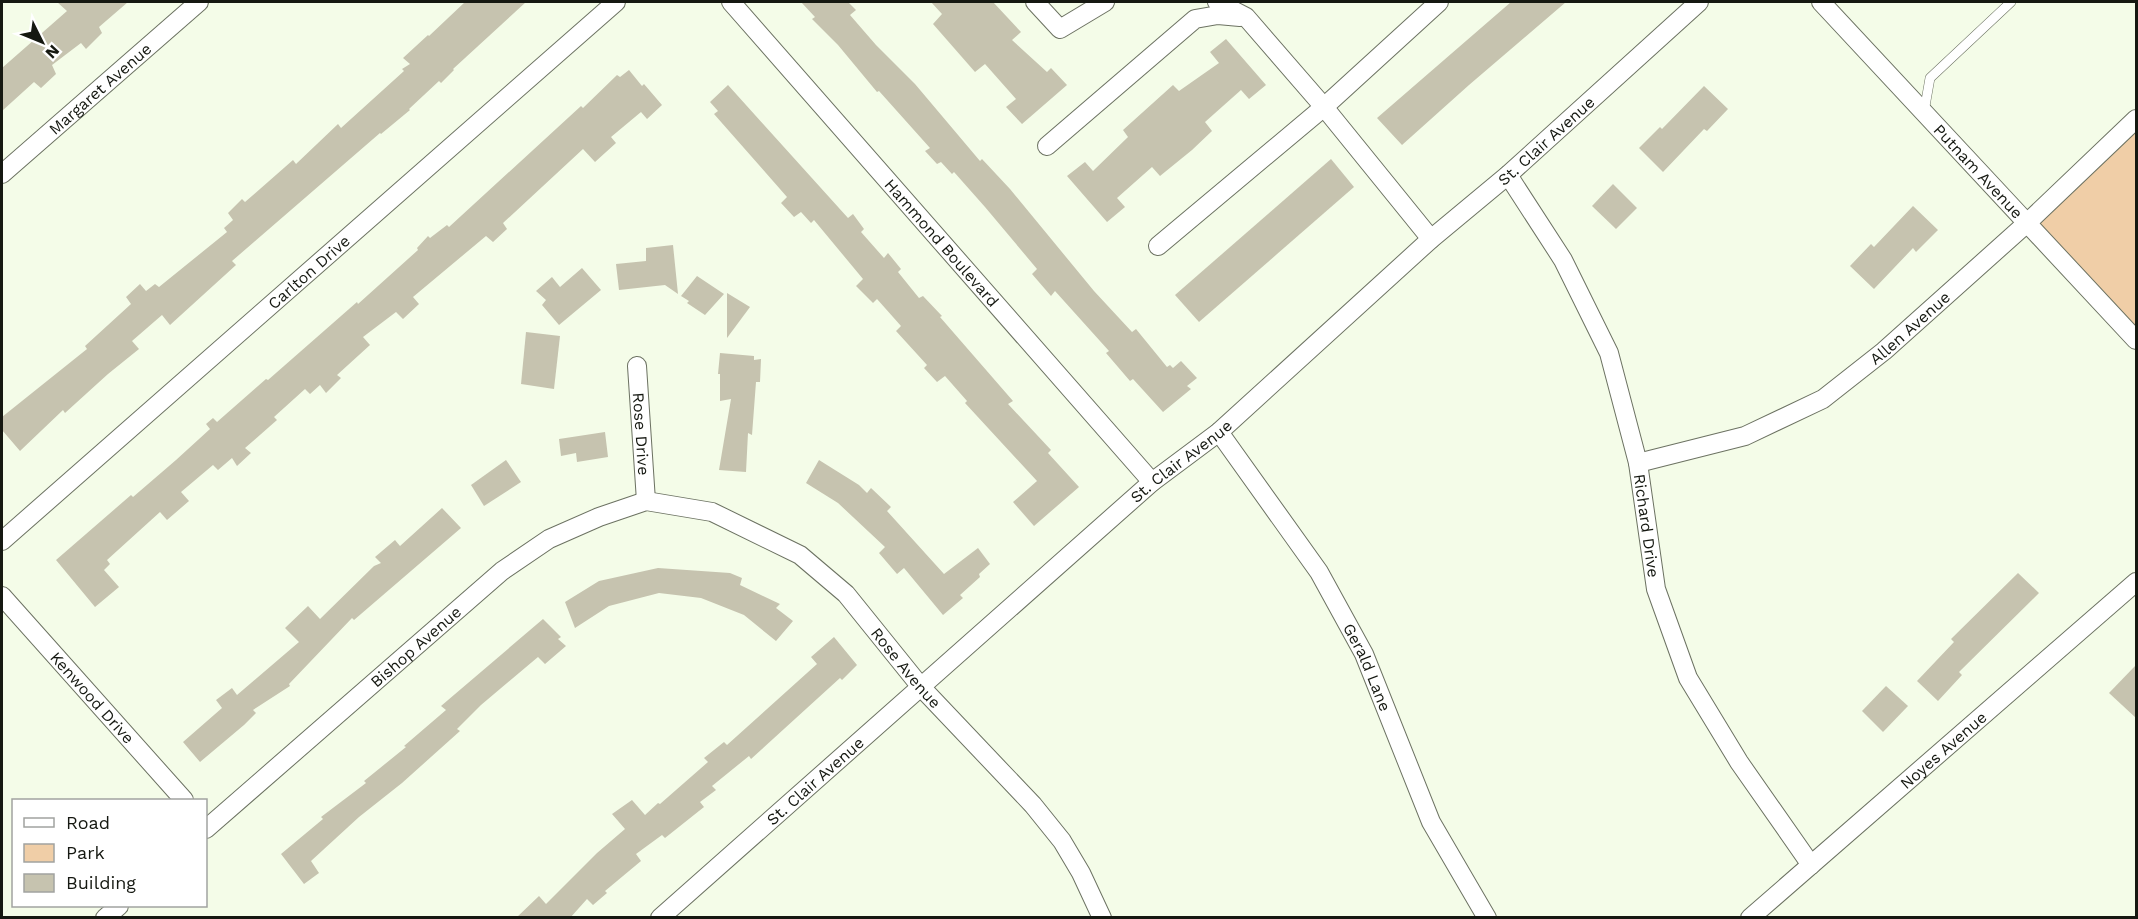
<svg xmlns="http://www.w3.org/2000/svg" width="2138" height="919" viewBox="0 0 2138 919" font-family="'Work Sans',sans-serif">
	<rect width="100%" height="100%" fill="#f4fce8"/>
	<polygon fill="#f0cea7" points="2136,119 2136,340 2027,223"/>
	<g fill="#c6c3af">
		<polygon points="57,2 128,2 99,27 102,33 86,49 81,43 52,65 56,74 41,88 34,82 2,111 2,68 67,11"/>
		<polygon points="465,2 526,2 453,69 454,70 441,83 439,81 409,109 410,110 381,134 380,133 232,261 236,265 170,325 162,315 132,341 139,349 108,374 65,413 63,410 20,451 2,430 2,417 87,349 85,346 131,304 126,297 140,284 146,291 155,284 159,287 227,232 224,228 233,220 228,213 242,199 245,202 293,160 296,164 338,124 341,128 404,71 402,69 410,64 403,58 428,35 429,36"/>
		<polygon points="801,2 848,2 856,10 850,15 876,45 915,84 980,161 982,159 1010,189 1094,291 1132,332 1136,329 1167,367 1170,365 1173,368 1181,361 1197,378 1187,386 1191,389 1163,412 1133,379 1130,381 1106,353 1109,351 1055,291 1051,296 1032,274 1037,269 985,207 954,172 952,174 941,162 937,164 925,151 930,148 879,91 877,92 838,45 812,19 815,17"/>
		<polygon points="931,2 993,2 1021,32 1012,40 1047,72 1051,68 1067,85 1022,124 1006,107 1016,99 985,64 975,72 933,24 942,14"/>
		<polygon points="1511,2 1566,2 1469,85 1402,145 1377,118"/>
		<polygon points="1226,39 1266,85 1249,99 1241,90 1205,122 1212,131 1192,150 1160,176 1152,167 1117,198 1125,207 1107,222 1067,176 1085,162 1093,171 1128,137 1123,130 1173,85 1179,91 1219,63 1210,52"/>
		<polygon points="629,70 642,86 644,84 662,105 647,119 641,112 611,137 616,143 595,162 583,149 503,223 507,229 493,242 486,236 413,297 419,304 403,319 396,312 363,337 370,345 337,375 341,378 326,393 320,385 310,394 305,389 274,417 277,420 245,448 251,453 237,466 232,458 218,470 213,465 181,492 189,501 167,520 160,512 107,560 110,564 104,570 119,587 95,607 56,560 131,495 133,497 176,460 210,429 206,424 213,418 217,422 266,379 268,380 357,302 358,304 418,250 417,248 428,236 430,238 447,225 449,227 581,106 583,108 617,75 620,77"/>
		<polygon points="728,85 848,218 853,214 864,229 861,232 884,258 888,253 901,269 898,272 919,298 923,296 942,316 940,317 1013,401 1008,404 1051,450 1048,453 1079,487 1034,526 1013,502 1037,481 965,403 967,401 945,376 937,382 924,368 927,365 896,331 901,326 877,299 873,303 856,286 863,279 814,220 811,223 801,212 794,217 781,203 787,197 714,114 718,111 710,102"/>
		<polygon points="1704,86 1728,109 1707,131 1704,129 1663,172 1639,148 1660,127 1662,129"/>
		<polygon points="1331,159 1354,187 1199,322 1175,295"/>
		<polygon points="1613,184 1637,208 1616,229 1592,206"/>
		<polygon points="1913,206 1938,230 1916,252 1913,248 1874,289 1850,266 1871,244 1874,247"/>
		<polygon points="673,245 678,294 665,285 619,290 616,264 646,261 646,248"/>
		<polygon points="582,268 601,290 559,325 542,305 546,300 536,291 552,277 560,287"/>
		<polygon points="697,276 724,294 705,315 687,303 689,301 681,296"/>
		<polygon points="727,293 750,307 727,338"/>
		<polygon points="526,332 560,336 554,389 521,384"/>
		<polygon points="720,353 754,356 754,360 761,359 760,382 756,382 752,435 748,433 746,472 719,470 731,399 720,401 720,374 718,374"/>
		<polygon points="605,432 608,457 577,462 576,453 561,456 559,439"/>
		<polygon points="506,460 521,482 484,506 471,485"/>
		<polygon points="819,460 859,485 867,493 871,488 891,507 887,511 944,574 978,548 990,564 979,574 980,577 960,595 963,598 943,615 904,568 897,574 879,553 885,547 838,503 806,483"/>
		<polygon points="442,508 461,528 354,620 352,618 289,684 290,686 253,710 256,713 244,725 200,762 183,742 222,708 216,700 232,688 237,695 299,642 285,628 308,606 320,619 374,566 381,563 375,557 395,540 400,546"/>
		<polygon points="658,568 730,573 742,578 740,585 780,604 776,608 793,621 776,641 744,615 701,598 659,593 609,606 575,628 565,602 599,581"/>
		<polygon points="2018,573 2039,593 1959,672 1962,675 1938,701 1917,681 1954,642 1951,639"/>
		<polygon points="543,619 561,637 558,639 566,646 545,664 538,657 481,705 457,729 460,731 402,783 359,817 311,861 319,873 304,884 281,854 323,819 321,817 366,783 364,781 406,747 404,746 446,710 441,706"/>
		<polygon points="834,637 857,665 842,680 840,678 751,759 749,756 712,786 716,790 700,802 704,807 665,838 662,835 636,854 641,861 605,891 607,893 593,905 587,899 570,918 516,918 539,896 546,904 597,853 625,829 612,814 632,800 645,815 658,803 660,804 708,762 704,758 724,742 727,745 817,664 811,657"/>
		<polygon points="2136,665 2136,718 2109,693"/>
		<polygon points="1886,686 1908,706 1883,732 1862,711"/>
	</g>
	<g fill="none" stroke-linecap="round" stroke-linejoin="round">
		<defs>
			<polyline id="lane" points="1924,112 1930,78 2011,2"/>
			<g id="street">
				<path id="s1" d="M731,2L1152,482"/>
				<polyline points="1035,2 1060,29 1105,2"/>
				<polyline points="1217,2 1246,17 1324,107 1431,239"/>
				<path id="s2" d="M1821,2L2136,340"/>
				<polyline points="1047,146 1195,19 1218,15 1240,17"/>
				<path id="s3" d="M2,174L199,2"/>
				<path id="s4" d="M1508,175L1563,260L1609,353L1638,463L1656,589L1688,678L1739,762L1811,865"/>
				<polyline points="1158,246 1324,107 1439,2"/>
				<path id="s5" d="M637,366L646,501"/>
				<path id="s6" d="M1219,432L1319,572L1364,654L1431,822L1487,918"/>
				<path id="s7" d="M1638,463L1745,436L1823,399L1884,351L2027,223L2136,119"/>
				<path id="s8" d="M2,541L616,2"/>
				<path id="s9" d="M2,596L184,800"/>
				<path id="s10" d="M206,829L502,571L549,539L599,517L646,501L712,512L800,555L846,594L921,687L1033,805L1062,841L1081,873L1102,918"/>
				<polyline points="105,918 119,906"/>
				<path id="s11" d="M660,918L1152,482L1219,432L1431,239L1508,175L1699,2"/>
				<path id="s12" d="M1750,918L2136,582"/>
			</g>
		</defs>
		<use href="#lane" stroke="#6c7262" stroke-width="10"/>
		<use href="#street" stroke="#6c7262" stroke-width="20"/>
		<use href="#lane" stroke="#fff" stroke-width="9"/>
		<use href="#street" stroke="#fff" stroke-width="18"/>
	</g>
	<g text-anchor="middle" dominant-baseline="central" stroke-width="6" stroke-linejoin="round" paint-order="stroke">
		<g font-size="16" fill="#151811" stroke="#fff">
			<text stroke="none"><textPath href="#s3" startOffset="130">Margaret Avenue</textPath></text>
			<text stroke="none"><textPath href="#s11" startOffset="1179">St. Clair Avenue</textPath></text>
			<text stroke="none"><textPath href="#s2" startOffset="231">Putnam Avenue</textPath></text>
			<text stroke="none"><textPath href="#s1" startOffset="320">Hammond Boulevard</textPath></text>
			<text stroke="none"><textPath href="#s8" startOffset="408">Carlton Drive</textPath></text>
			<text stroke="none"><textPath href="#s7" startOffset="309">Allen Avenue</textPath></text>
			<text stroke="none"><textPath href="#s5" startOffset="68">Rose Drive</textPath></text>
			<text stroke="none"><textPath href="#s11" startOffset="693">St. Clair Avenue</textPath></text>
			<text stroke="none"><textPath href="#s4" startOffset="382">Richard Drive</textPath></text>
			<text stroke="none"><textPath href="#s10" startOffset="278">Bishop Avenue</textPath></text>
			<text stroke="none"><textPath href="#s10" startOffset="874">Rose Avenue</textPath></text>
			<text stroke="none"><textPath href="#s6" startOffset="279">Gerald Lane</textPath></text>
			<text stroke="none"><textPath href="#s9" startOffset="136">Kenwood Drive</textPath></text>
			<text stroke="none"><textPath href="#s12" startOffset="256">Noyes Avenue</textPath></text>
			<text stroke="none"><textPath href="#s11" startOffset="207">St. Clair Avenue</textPath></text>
		</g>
	</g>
	<rect width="2138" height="919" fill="none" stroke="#151811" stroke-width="6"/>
	<rect x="12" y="799" width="195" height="108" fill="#ffffff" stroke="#a1a3a0" stroke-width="1.5"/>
	<rect x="24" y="818" width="30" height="9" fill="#ffffff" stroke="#a1a3a0" stroke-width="1.5"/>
	<text x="66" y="829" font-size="18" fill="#151811">Road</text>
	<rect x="24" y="844" width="30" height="18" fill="#f0cea7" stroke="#a1a3a0" stroke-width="1.5"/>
	<text x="66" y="859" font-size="18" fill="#151811">Park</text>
	<rect x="24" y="874" width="30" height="18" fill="#c6c3af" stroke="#a1a3a0" stroke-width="1.5"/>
	<text x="66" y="889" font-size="18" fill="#151811">Building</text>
	<g transform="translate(42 42) rotate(133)" stroke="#ffffff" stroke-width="4.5" paint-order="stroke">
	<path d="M0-4.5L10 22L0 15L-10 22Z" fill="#151811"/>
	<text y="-9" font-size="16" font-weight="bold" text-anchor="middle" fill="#151811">N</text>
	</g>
</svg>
